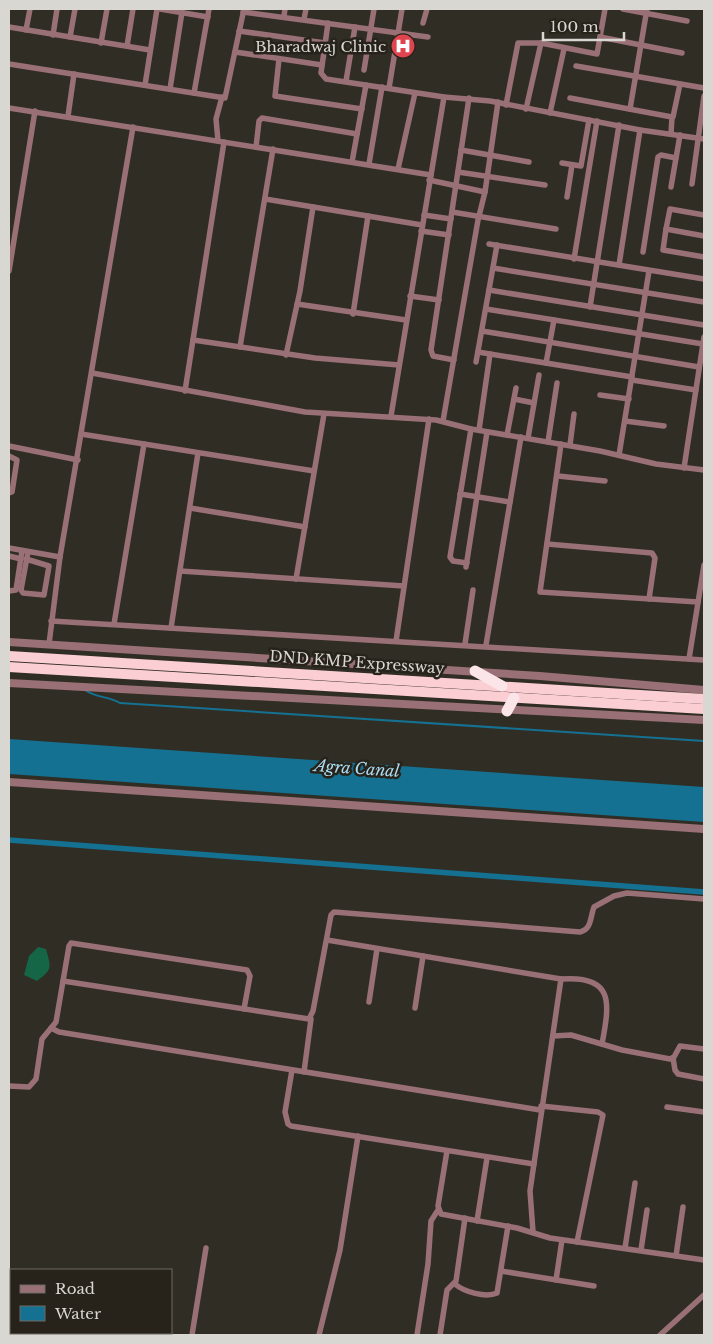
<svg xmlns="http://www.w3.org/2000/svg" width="713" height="1344" viewBox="0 0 713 1344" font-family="'Libre Baskerville',serif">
	<rect width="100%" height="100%" fill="#302d24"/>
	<path fill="#156646" d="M38,947L46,949C51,968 53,969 37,981L24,975L29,956Z"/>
	<polygon fill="#157191" points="9,739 704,787 704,822 9,774"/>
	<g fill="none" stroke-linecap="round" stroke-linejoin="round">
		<path stroke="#157191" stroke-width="2" d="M85,690C96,698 108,696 120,703L704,741"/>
		<polyline stroke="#157191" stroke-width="5.5" points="9,840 704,892"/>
		<g stroke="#997075" stroke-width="5.5">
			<polyline points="160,9 208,17"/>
			<polyline points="623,9 687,21"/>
			<polyline points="243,12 428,37"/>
			<polyline points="284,16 285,9"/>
			<polyline points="304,19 306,9"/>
			<polyline points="328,23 321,73 326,79 444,97 490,101 640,130 704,139"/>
			<polyline points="423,23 427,9"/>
			<polyline points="9,27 150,50"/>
			<polyline points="26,30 30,9"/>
			<polyline points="239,31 325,43"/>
			<polyline points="53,35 57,9"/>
			<polyline points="70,37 75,9"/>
			<polyline points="600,37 682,53"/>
			<polyline points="101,43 107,9"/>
			<polyline points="127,46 133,9"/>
			<polyline points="235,52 322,65"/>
			<polyline points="279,59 275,96 362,109"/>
			<polyline points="9,64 225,98 244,9"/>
			<polyline points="576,66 704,88"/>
			<polyline points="364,70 374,9"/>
			<polyline points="346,81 355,27"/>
			<polyline points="145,85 157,9"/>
			<polyline points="389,88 402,9"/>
			<polyline points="170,89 182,12"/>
			<polyline points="194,93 209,9"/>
			<polyline points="570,98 672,117 671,134"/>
			<polyline points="506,105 518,43 541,43 597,54 605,9"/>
			<polyline points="9,108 431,175"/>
			<polyline points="526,109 541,43"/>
			<polyline points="630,109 647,9"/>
			<polyline points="550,113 564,49"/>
			<polyline points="68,116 74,74"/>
			<polyline points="673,117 680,84"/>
			<polyline points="218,141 216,119 222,97"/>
			<polyline points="256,147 259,121 262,118 357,134"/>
			<polyline points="461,150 529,162"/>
			<polyline points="352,162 366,85"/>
			<polyline points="562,163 581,166 589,120"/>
			<polyline points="369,164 382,87"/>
			<polyline points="398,169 415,93"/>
			<polyline points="458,172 545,185"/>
			<polyline points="429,180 485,192"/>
			<polyline points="692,184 704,96"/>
			<polyline points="671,187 680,135"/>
			<polyline points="567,197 572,165"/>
			<polyline points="265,199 422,225"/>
			<polyline points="452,212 556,229"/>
			<polyline points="424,215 451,219"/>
			<polyline points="704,215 670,209 666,229 704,236"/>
			<polyline points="666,229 663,250 704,257"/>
			<polyline points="421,231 449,235"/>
			<polyline points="489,244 704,279"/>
			<polyline points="643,252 658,157 661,155 676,158"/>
			<polyline points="574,259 597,121"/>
			<polyline points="619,265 640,130"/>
			<polyline points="493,268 704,302"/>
			<polyline points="9,271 35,111"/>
			<polyline points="489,290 704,325"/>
			<polyline points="410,296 439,300"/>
			<polyline points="297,304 406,320"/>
			<polyline points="590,307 619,125"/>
			<polyline points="486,309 703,344"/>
			<polyline points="353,314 368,216"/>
			<polyline points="482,331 699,367"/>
			<polyline points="193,340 315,358 399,365"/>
			<polyline points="240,347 273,149"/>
			<polyline points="478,352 632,377"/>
			<polyline points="286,355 300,291 313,207"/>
			<polyline points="454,360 433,356 431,350 469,98"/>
			<polyline points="476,362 497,245"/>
			<polyline points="546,363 554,320"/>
			<polyline points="92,373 305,412 436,420 471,429 600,451 656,464 704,470"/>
			<polyline points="632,380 696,390"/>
			<polyline points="185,391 224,142"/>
			<polyline points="600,395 629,399"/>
			<polyline points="514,399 534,403"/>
			<polyline points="391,416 444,97"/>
			<polyline points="443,421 478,220 485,192 498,102"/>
			<polyline points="625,421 664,426"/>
			<polyline points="479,430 490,354"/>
			<polyline points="81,434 314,471"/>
			<polyline points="507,435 516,388"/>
			<polyline points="528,438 539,375"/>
			<polyline points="548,442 557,383"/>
			<polyline points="561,444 540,592 698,602"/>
			<polyline points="570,445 574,414"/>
			<polyline points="9,446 78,460"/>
			<polyline points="619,455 649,271"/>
			<polyline points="9,456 17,460 12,492 9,493"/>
			<polyline points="684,468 704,337"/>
			<polyline points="558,476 605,481"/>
			<polyline points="460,494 510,502"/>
			<polyline points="190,508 305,527"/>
			<polyline points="547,544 652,553 655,558 649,599"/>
			<polyline points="9,548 60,557"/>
			<polyline points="9,556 21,559"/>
			<polyline points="26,559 49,566 44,595 23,593 21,590 28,552"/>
			<polyline points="467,563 453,561 450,557 471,429"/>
			<polyline points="466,567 487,432"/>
			<polyline points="180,571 404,586"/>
			<polyline points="296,579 324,414"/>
			<polyline points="9,591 16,590 22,551"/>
			<polyline points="51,621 704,660"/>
			<polyline points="114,624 144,444"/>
			<polyline points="171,628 198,453"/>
			<polyline points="396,641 429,419"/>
			<polyline points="49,644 60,557 133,127"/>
			<polyline points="465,644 473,590"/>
			<polyline points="486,645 521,437"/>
			<polyline points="689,659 704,565"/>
			<polyline points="327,940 561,979 530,1191 533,1232"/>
			<path d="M561,979C614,975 610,1002 602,1044"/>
			<path d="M63,981L309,1019L313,1011L331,915L334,912L580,932C592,929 590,917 594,907L614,896L627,893L704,899"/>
			<polyline points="369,1002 377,949"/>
			<polyline points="415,1008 423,956"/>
			<polyline points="51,1028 59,1032 540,1110"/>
			<polyline points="553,1036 571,1035 622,1050 670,1059 674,1057 680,1046 704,1049"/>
			<polyline points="673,1058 675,1070 678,1074 704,1079"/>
			<polyline points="292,1070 285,1112 288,1124 291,1126 534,1164"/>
			<polyline points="304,1072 311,1019"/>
			<polyline points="9,1086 29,1087 36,1079 42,1039 56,1022 69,946 71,943 247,970 250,976 244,1009"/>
			<polyline points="541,1106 598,1112 603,1115 577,1242"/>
			<polyline points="667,1107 704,1112"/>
			<polyline points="447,1151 438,1206 441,1214 517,1228 550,1238 704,1260"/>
			<polyline points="477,1221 487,1158"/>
			<polyline points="625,1248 635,1183"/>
			<polyline points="641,1250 647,1210"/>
			<polyline points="676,1256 683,1207"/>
			<polyline points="501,1271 594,1286"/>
			<polyline points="556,1280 562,1240"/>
			<path d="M455,1284C464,1292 486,1298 497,1293L508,1226"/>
			<polyline points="192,1335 206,1248"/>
			<polyline points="319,1335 340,1250 358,1136"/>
			<polyline points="417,1335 428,1264 431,1221 438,1210"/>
			<polyline points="440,1335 447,1290 456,1281 465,1218"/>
			<polyline points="660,1335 704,1295"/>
		</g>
		<g stroke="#997075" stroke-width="8">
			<polyline points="9,642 540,676 704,690"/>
			<polyline points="9,683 704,720"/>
			<polyline points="9,782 704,829"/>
		</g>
		<g stroke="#fbced4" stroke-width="10">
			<polyline points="9,656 704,699"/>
			<polyline points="9,667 704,709"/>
		</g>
		<g stroke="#fbe5e8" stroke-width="11">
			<polyline points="475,671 502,686"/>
			<polyline points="507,711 514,698"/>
		</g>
	</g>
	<defs>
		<symbol id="hospital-disc" viewBox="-11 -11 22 22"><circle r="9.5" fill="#e0444e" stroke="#27231a"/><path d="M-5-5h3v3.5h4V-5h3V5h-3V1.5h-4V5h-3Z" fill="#fff"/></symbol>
	</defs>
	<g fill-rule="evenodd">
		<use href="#hospital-disc" x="389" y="32" width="28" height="28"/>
	</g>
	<g text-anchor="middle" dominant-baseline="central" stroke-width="5" stroke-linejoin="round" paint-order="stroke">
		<g font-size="15" fill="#d9d7d1" stroke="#27231a" text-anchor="end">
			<text x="386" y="46">Bharadwaj Clinic</text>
		</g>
		<g font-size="15" fill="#d9d7d1" stroke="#27231a">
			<text transform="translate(357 662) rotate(4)">DND KMP Expressway</text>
		</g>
		<g font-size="16" font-style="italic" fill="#acddf3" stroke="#27231a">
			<text transform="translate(357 768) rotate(4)">Agra Canal</text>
		</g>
	</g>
	<rect width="713" height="1344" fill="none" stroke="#d9d7d1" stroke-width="20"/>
	<rect x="10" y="1269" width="162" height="65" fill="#27231a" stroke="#6e6b63"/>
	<rect x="20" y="1285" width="25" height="8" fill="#997075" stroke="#6e6b63"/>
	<text x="55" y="1294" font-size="15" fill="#d9d7d1">Road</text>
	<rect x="20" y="1306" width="25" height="15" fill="#157191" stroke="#6e6b63"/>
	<text x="55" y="1319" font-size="15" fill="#d9d7d1">Water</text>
	<path d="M543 32v8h81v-8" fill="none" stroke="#d9d7d1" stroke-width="2.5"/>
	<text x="550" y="32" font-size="15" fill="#d9d7d1" stroke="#27231a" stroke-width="4" paint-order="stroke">100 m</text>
</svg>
